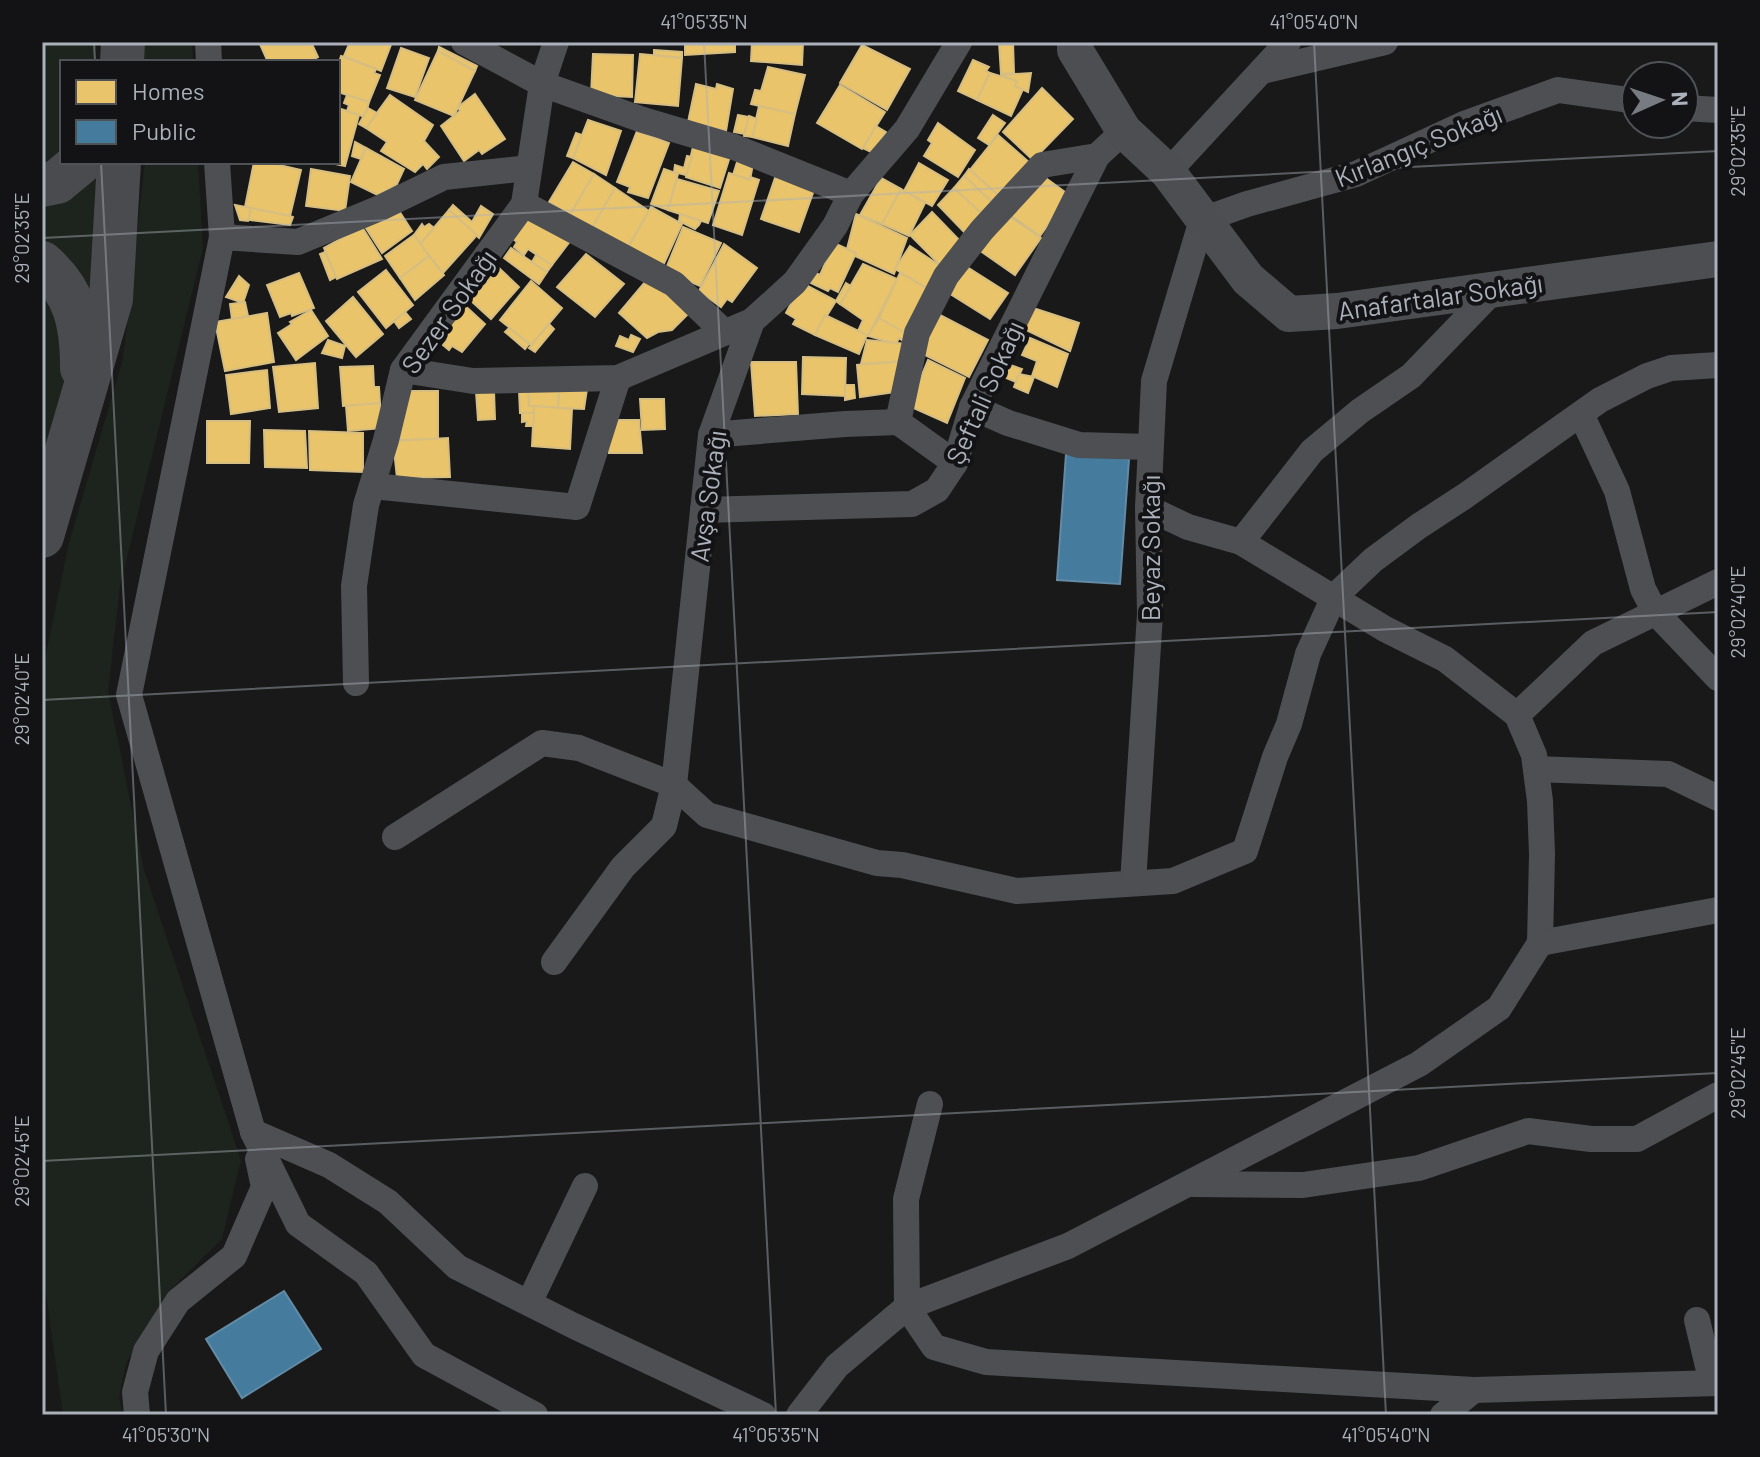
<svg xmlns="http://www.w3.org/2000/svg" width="1760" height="1457" viewBox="0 0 1760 1457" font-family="Barlow,sans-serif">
	<rect width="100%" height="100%" fill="#191919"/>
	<g fill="#1d241d">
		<polygon points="42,42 96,42 96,62 62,62 62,155 42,166"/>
		<polygon points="142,42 192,42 193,62 143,62"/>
		<polygon points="145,162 198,162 203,248 120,586 108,691 144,870 241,1160 222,1239 170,1290 126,1363 119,1397 123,1415 63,1415 42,1264 42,673 69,543 123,359"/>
		<polygon points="104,165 92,306 69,258 42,239 42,208 75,194"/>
		<polygon points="42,290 64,321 71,380 42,483"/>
	</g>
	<g fill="#e9c46a" stroke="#d6be82" stroke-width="2">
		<polygon points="259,42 311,42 318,57 308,62 268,62"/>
		<polygon points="350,42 392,42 381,71 344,56"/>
		<polygon points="685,42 735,42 735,52 685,55"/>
		<polygon points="752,42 803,42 802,65 751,61"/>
		<polygon points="999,42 1013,42 1014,73 1001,74"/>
		<polygon points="862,45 910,69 887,110 840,83"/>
		<polygon points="439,47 477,66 475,71 438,51"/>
		<polygon points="401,48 429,58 415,97 387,88"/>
		<polygon points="654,50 682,52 682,58 654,55"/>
		<polygon points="438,51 475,71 454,116 415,100"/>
		<polygon points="593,54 633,55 632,97 591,95"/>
		<polygon points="640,54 682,58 678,106 635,102"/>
		<polygon points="341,56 376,69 374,73 380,75 369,102 338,92 338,66"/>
		<polygon points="973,60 989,67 986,71 990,73 977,100 958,91"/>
		<polygon points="768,67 805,75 795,114 751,104 755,90 761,91"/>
		<polygon points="990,73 1017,81 1015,86 1023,89 1011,116 977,100"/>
		<polygon points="1031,73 1028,92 1015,86 1017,81 1001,75"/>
		<polygon points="696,84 716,89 717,84 733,89 726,131 688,122"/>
		<polygon points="840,85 885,112 862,149 817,123"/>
		<polygon points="1042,88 1073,119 1033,160 1003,132"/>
		<polygon points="475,94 505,139 482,154 479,150 464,161 441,126 460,111 458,107"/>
		<polygon points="347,95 369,102 365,117 347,111 349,105 344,103"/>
		<polygon points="390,95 433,125 424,141 439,157 427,169 423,164 415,172 381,151 387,142 366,128"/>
		<polygon points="759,106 795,114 788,146 752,137"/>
		<polygon points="338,108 359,115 345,166 326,162 338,162"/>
		<polygon points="368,108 377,113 366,128 359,124"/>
		<polygon points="738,115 749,117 745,134 734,132"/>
		<polygon points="993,115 1005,123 989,145 978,138"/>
		<polygon points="749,116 757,119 752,137 744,136"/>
		<polygon points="588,120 621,131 606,175 573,158"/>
		<polygon points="938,123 975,150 958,177 924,156 932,143 928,140"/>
		<polygon points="876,126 886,132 873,153 863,148"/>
		<polygon points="637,131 669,143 648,198 628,192 630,187 617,182"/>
		<polygon points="576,133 582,135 573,158 567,156"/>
		<polygon points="998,135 1030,163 1000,197 970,170"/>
		<polygon points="695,138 732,150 720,188 686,177"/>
		<polygon points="355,142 366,148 361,159 352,156"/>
		<polygon points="366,148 404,169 397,184 378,195 351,182"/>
		<polygon points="687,156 692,157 686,175 674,172 675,165 684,168"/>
		<polygon points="738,159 753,164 750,180 733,175"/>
		<polygon points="254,162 266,162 301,170 290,216 245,207"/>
		<polygon points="573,162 594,174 570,215 549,202"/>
		<polygon points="919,163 948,180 932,206 904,191"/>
		<polygon points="311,169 350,176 345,211 306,206"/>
		<polygon points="664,169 678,174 668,210 651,204"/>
		<polygon points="969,169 998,195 992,202 964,176"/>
		<polygon points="729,173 750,180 750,177 759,180 742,235 713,225"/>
		<polygon points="594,174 615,188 592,229 570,215"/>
		<polygon points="776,175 814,190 799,232 761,219"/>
		<polygon points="964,176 995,205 984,216 954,188"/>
		<polygon points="1043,176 1069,195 1040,236 1005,211"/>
		<polygon points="881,178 901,189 882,224 860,215"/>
		<polygon points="677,179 719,191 708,223 668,210"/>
		<polygon points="615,188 649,211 627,248 593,226"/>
		<polygon points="954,188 984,216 967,235 938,205"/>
		<polygon points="901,189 925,203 909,236 882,224"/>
		<polygon points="394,203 412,231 382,253 364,225"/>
		<polygon points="235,205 251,208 248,221 240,220"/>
		<polygon points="453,205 472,222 481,206 493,214 479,238 449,210"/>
		<polygon points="651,207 682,224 662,268 627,250"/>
		<polygon points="251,208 290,216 293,217 290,225 249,220"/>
		<polygon points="530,209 571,240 552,265 528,249 524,255 514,247 517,242 509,236"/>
		<polygon points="449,210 477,235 443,273 420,244"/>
		<polygon points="932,212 962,243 940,265 910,235"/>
		<polygon points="680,214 701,221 699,225 695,229 679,221"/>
		<polygon points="856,214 907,238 894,274 855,256 856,253 847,249"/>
		<polygon points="1006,214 1041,238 1015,275 979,250"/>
		<polygon points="422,224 424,227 429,224 434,228 420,244 414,235"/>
		<polygon points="362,227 382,259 337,279 324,248"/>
		<polygon points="683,227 721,243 700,286 665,271"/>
		<polygon points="414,235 429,256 400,278 385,256"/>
		<polygon points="834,243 856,253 838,292 830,288 828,291 811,283 816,273 820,275"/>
		<polygon points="724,244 757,268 732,302 727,299 721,307 699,291"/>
		<polygon points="910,246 942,267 928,289 895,269"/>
		<polygon points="511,248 547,272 539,284 504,258"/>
		<polygon points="325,252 336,277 330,280 320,254"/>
		<polygon points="586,254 624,284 595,317 557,287"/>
		<polygon points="536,255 552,265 547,272 532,262"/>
		<polygon points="429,256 444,275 415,300 400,278"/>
		<polygon points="863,264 897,279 868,336 858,331 863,320 840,304"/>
		<polygon points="964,265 1008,293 990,319 947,292"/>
		<polygon points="499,268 519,287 491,319 470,300"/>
		<polygon points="386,270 413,305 386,328 358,292"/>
		<polygon points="299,273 314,308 292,316 291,313 280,317 267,285"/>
		<polygon points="900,273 928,289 909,336 879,318"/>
		<polygon points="651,275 691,311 672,330 658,332 647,338 619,313"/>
		<polygon points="239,276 249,285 243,303 226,297"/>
		<polygon points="531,281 562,308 531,345 500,320"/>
		<polygon points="802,283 836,301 815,335 793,324 796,319 786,313"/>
		<polygon points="846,283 851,286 840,304 836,301"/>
		<polygon points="353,297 383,334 356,357 326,321"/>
		<polygon points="245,302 248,316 232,319 230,304"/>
		<polygon points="461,302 485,324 462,352 452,346 449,350 443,345 447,340 437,332"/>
		<polygon points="1030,307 1079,323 1070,351 1022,328"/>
		<polygon points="311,310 328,336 296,360 278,333 292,324 290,322"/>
		<polygon points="405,312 411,319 399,328 394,321"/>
		<polygon points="267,313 274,362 225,371 215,322"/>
		<polygon points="938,314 988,340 969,377 919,352"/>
		<polygon points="825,315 867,335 859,354 815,335"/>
		<polygon points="879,318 907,334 903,341 899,338 896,344 868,336"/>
		<polygon points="549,324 554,329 535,352 529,348"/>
		<polygon points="509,328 529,344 525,349 505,332"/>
		<polygon points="631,335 640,339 633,352 616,346 620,336 629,340"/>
		<polygon points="1030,338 1068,354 1057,387 1032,376 1037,361 1022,355"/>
		<polygon points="328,340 345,346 342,358 322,353"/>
		<polygon points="867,340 906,344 905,361 861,364"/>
		<polygon points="803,357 846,358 845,396 802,394"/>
		<polygon points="928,360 965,378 947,423 909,406"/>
		<polygon points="905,361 901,391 860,397 857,365"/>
		<polygon points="751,362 796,362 798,414 755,416"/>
		<polygon points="315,363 318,408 279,412 273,367"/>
		<polygon points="1010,365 1022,369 1016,382 1006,378"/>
		<polygon points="373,366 374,387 379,387 380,403 343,406 340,367"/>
		<polygon points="267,370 270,408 231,414 226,375"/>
		<polygon points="1019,374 1034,377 1028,393 1014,387"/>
		<polygon points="588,382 584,409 558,408 559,384"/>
		<polygon points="559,385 558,408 529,406 528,388"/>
		<polygon points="845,385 854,385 855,398 845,400"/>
		<polygon points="528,390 529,406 534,406 534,413 520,413 519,391"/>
		<polygon points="400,391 438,391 438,439 400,440"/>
		<polygon points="494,391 495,419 478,420 476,392"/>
		<polygon points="640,399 664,399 665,429 642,430"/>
		<polygon points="380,403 382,428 348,431 346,406"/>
		<polygon points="534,406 572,409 570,449 532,446"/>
		<polygon points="522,413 534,413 533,426 526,426 527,421 522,422"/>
		<polygon points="609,420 639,420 642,453 609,453"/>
		<polygon points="207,421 250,421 249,463 207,463"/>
		<polygon points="264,430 305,431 307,468 265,467"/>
		<polygon points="309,431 363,433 363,472 310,470"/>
		<polygon points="448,438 450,477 397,478 393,441"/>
	</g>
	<g fill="#457b9d" stroke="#638ba6" stroke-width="2">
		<polygon points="1066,454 1129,459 1120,584 1057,580"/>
		<polygon points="284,1291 321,1349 242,1398 206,1339"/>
	</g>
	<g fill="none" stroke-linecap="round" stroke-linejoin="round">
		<g stroke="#4d4f52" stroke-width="26">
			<polyline points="208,42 209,62"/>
			<polyline points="464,42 542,84 643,120 734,147 851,194"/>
			<polyline points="1262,71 1385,42"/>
			<polyline points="1684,108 1718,110"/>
			<polyline points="217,162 222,237 129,695 253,1132 298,1224 366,1273 424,1355 535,1415"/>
			<polyline points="1168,172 1288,42"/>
			<polyline points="524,204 674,284 723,331"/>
			<polyline points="222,237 298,242 380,208 444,177 529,168"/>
			<polyline points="403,370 473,381 618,378 752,321"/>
			<polyline points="972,407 1008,423 1079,445 1149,447"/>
			<polyline points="1581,414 1617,491 1643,589 1655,612 1718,678"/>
			<polyline points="898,422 917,333 946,276 982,230 1042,165 1097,156"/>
			<polyline points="711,435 845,424 898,422 955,463"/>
			<polyline points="373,486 577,507 618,378"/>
			<polyline points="1148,508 1188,527 1241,542 1312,451 1360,411 1411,376 1495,289"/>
			<polyline points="703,510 912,504 937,490 955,463 972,407 1097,156 1124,131"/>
			<polyline points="1241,542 1385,629 1445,659 1517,715 1534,755 1540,801 1542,854 1540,943 1499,1008 1419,1064 1068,1246 907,1307 934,1347 986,1362 1003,1363 1474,1390 1718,1383"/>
			<polyline points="356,683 354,586 366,505 386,440 403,370 524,204 542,84 556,42"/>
			<polyline points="1517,715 1593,643 1718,582"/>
			<polyline points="1536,769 1668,774 1718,798"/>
			<polyline points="395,837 542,743 579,748 674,785 707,815 877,863 902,865 1017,891 1173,881 1245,851 1275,757 1289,724 1308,654 1334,597 1373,560 1419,526 1465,496 1600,400 1647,376 1671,368 1718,365"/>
			<polyline points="1133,883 1150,614 1148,508 1154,381 1202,220 1247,204 1356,174 1464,124 1558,90 1636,101"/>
			<polyline points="1540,943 1718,910"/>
			<polyline points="554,962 623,867 664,826 674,785 711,435 752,321 795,282 835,226 851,194 907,129 959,42"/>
			<polyline points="253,1132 329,1165 388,1202 457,1267 574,1326 763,1415"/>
			<polyline points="1193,1184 1303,1185 1419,1168 1528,1131 1591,1139 1637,1139 1718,1095"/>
			<polyline points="529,1303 585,1186"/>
			<polyline points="1697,1320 1712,1383"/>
			<polyline points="137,1415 135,1392 146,1351 178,1301 234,1256 264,1187 258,1159"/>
			<polyline points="799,1415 837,1366 907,1307 906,1199 930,1104"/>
			<polyline points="1443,1415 1474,1390"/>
		</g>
		<polyline stroke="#4c4e51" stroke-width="36" points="1075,42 1075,50 1124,131 1168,172 1248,279 1289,314 1337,311 1718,259"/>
		<g stroke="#4a4b4e" stroke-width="44">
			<polyline points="122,62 123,42"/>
			<polyline points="42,185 57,182 81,162"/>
			<path d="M42,263C76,292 82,325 82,368"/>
			<polyline points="42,536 111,299 119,162"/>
		</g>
	</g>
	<path fill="none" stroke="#aab1bb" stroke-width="2" stroke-opacity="0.45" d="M94,42L95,62M704,42L776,1415M1314,42L1386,1415M101,162L166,1415M42,238L1718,151M42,700L1718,612M42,1161L1718,1073"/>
	<g text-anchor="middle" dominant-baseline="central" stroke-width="8" stroke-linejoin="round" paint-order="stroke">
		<g font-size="26" fill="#aab1bb" stroke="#131315">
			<text transform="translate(1418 145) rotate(-22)">Kırlangıç Sokağı</text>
			<text transform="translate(1440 296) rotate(-8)">Anafartalar Sokağı</text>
			<text transform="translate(448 311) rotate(-55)">Sezer Sokağı</text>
			<text transform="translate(984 392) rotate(-66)">Şeftali Sokağı</text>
			<text transform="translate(707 496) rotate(-82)">Avşa Sokağı</text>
			<text transform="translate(1149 548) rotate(-90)">Beyaz Sokağı</text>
		</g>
	</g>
	<rect width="1760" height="1457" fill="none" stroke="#131315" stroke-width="88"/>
	<rect x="60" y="60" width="280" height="104" fill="#131315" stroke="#4f5257" stroke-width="2"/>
	<rect x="76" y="80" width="40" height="24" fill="#e9c46a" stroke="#4f5257" stroke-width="2"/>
	<text x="132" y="100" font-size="24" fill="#aab1bb">Homes</text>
	<rect x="76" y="120" width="40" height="24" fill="#457b9d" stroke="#4f5257" stroke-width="2"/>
	<text x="132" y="140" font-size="24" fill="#aab1bb">Public</text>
	<g transform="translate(1660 100) rotate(87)"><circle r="38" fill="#131315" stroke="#4f5257" stroke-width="2"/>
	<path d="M0-6L14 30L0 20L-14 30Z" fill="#777c82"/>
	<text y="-12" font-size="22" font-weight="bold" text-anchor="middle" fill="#aab1bb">N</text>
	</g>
	<rect x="44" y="44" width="1672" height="1369" fill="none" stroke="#aab1bb" stroke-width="3"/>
	<g font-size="20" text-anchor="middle" fill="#aab1bb">
		<text x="704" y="29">41°05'35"N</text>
		<text x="1314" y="29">41°05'40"N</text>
		<text transform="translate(1738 151) rotate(-90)" y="7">29°02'35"E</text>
		<text transform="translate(22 238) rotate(-90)" y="7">29°02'35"E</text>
		<text transform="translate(1738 612) rotate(-90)" y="7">29°02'40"E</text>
		<text transform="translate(22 699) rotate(-90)" y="7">29°02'40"E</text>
		<text transform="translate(1738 1073) rotate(-90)" y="7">29°02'45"E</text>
		<text transform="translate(22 1161) rotate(-90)" y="7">29°02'45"E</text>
		<text x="166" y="1442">41°05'30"N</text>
		<text x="776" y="1442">41°05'35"N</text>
		<text x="1386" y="1442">41°05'40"N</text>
	</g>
</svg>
